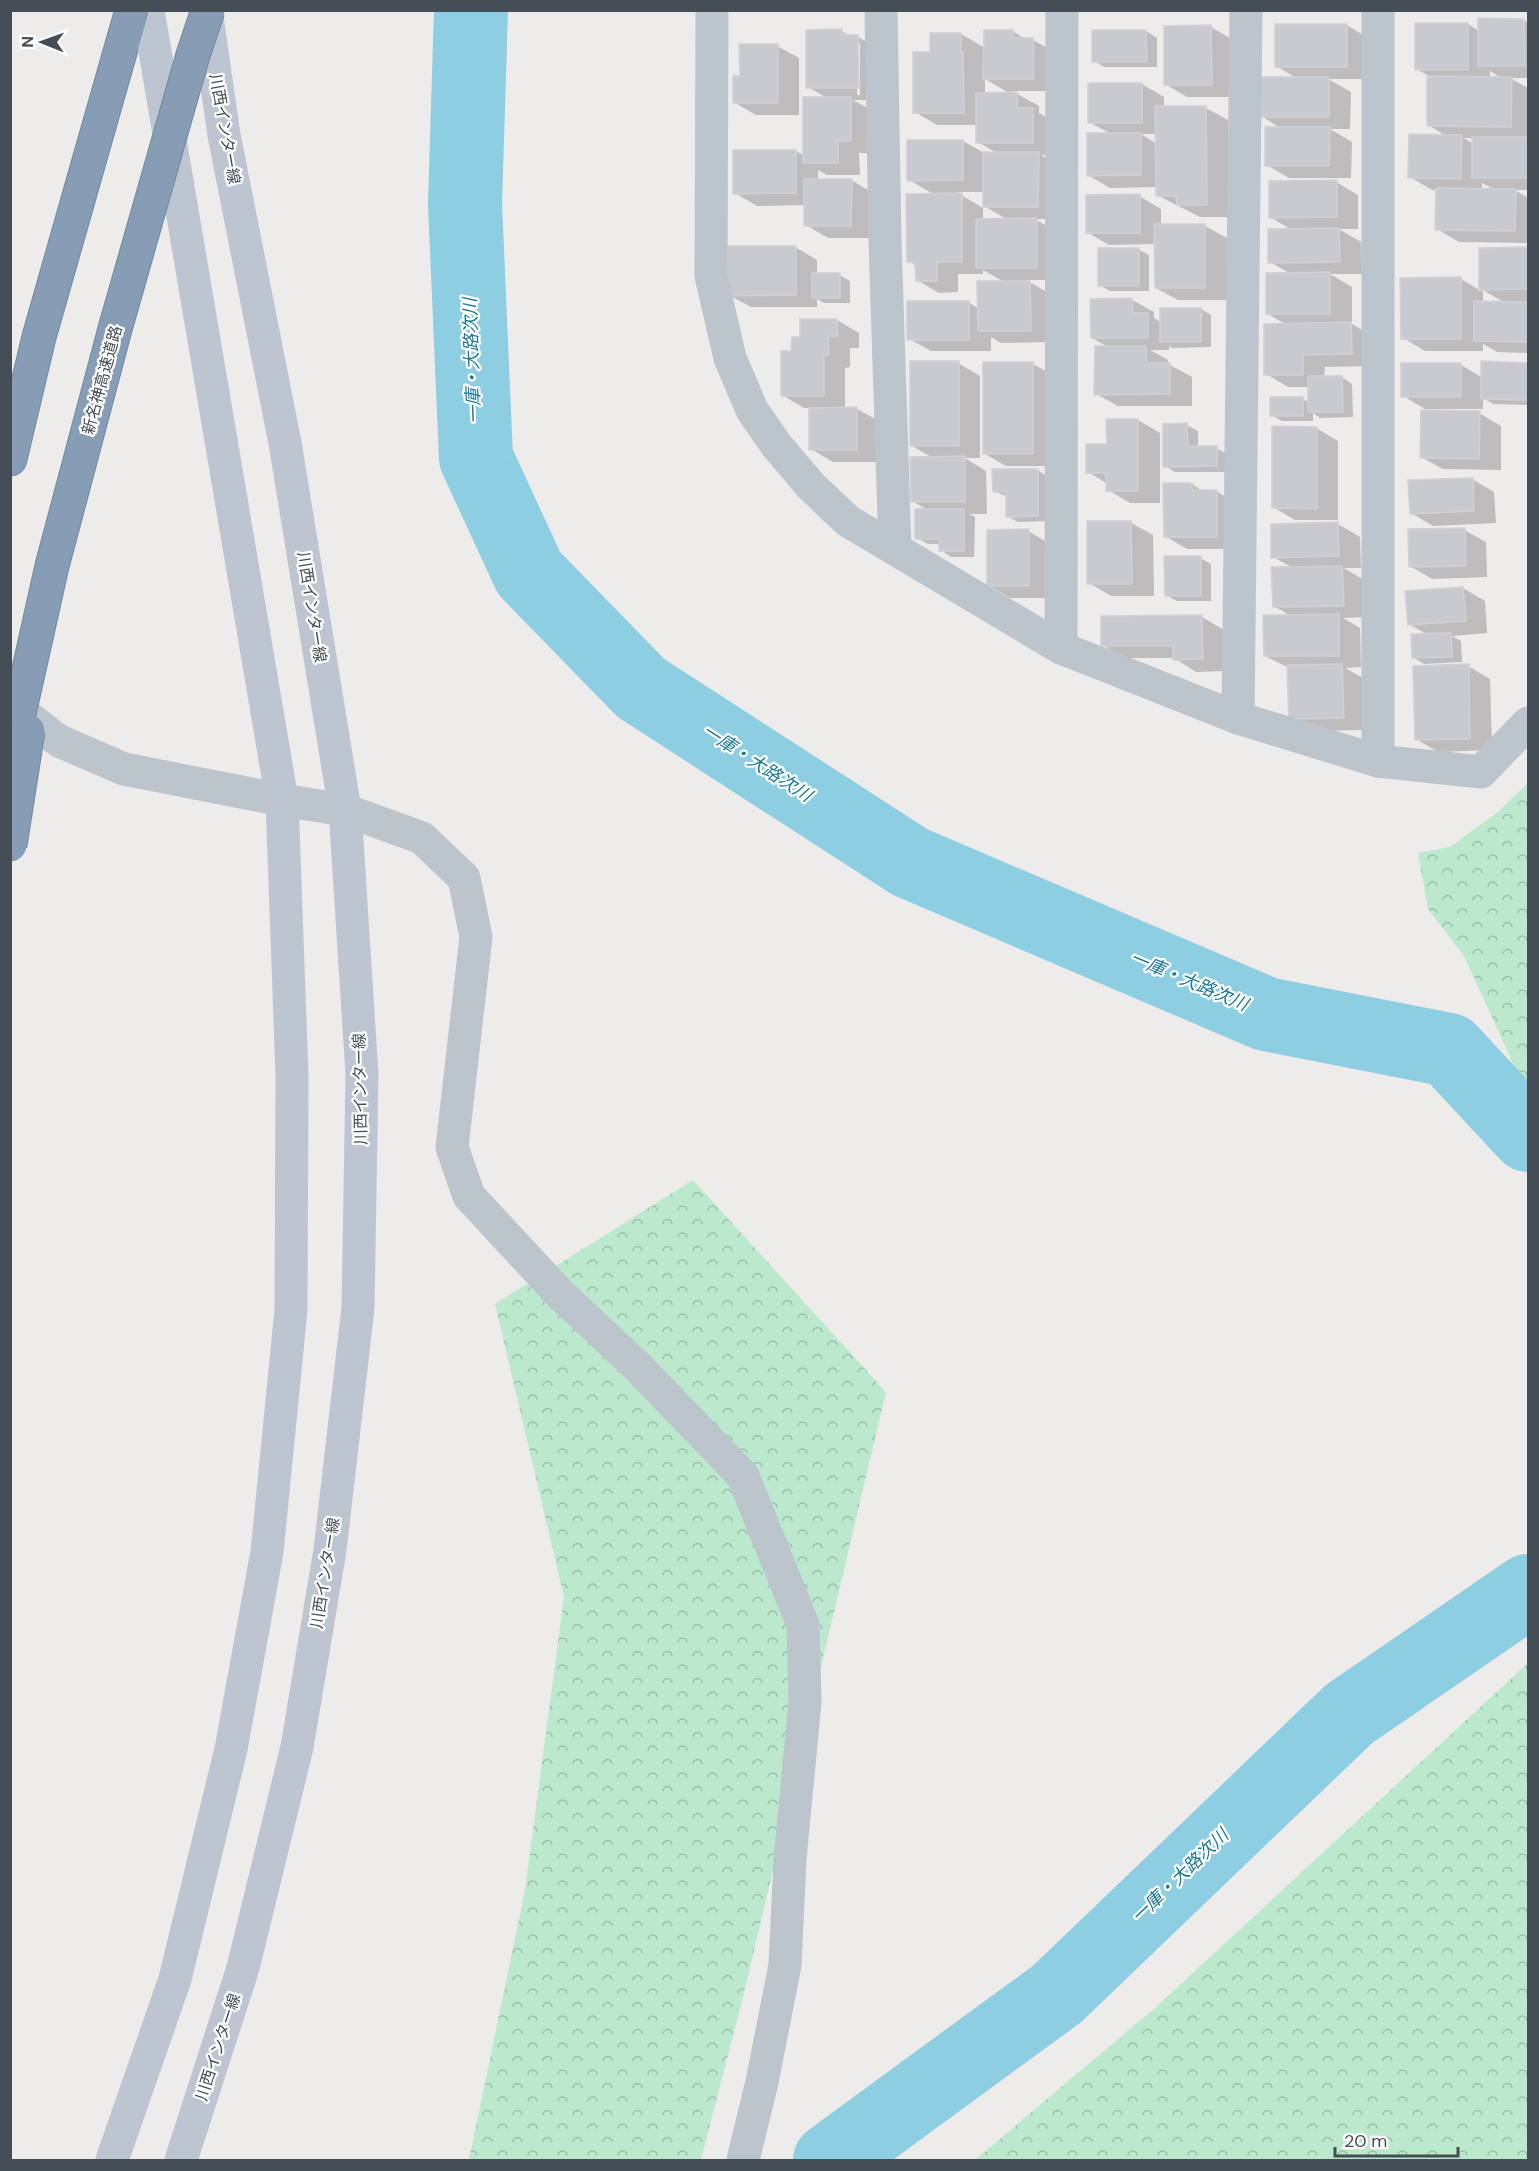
<svg xmlns="http://www.w3.org/2000/svg" width="1539" height="2171" viewBox="0 0 1539 2171" font-family="'DM Sans','Noto Sans JP',sans-serif">
	<defs>
		<pattern id="forest-crowns" width="20" height="18" patternUnits="userSpaceOnUse" patternTransform="scale(1.5)"><rect width="20" height="18" fill="#bce9ce"/><path d="M2 6a3 3 0 1 1 6 0M12 15a3 3 0 1 1 6 0" fill="none" stroke="#9bbfaa"/></pattern>
	</defs>
	<rect width="100%" height="100%" fill="#eeebeb"/>
	<g fill="url(#forest-crowns)">
		<polygon points="1528,783 1528,1084 1517,1072 1464,956 1428,909 1418,853 1450,847 1499,811"/>
		<polygon points="693,1180 886,1392 744,1993 701,2160 469,2160 525,1890 564,1597 495,1304"/>
		<polygon points="1528,1663 1528,2160 975,2160 1156,2007"/>
	</g>
	<g fill="#0003" fill-rule="evenodd">
		<path d="M1524,20L1528,23V78H1510L1528,88V190H1515L1528,198V243L1459,242L1437,229L1438,190H1432L1410,177L1448,137L1428,125L1429,76L1416,69L1468,24L1479,31ZM1490,71L1503,79L1490,78ZM1464,138H1473V144ZM1482,183L1495,190H1482Z"/>
		<polygon points="1347,25 1368,38 1368,79 1328,79 1351,92 1350,129 1330,129 1352,142 1351,178 1289,178 1267,165 1282,129 1261,116 1298,79 1276,66"/>
		<polygon points="1211,27 1233,40 1233,97 1187,97 1165,84"/>
		<path d="M841,31L852,37H858L880,49V100H853L873,111V153H859L860,175H827L818,170V180H851L873,193V238H828L806,225V205L757,206L735,193L796,151L805,156L827,98L808,87ZM857,43H860V95H857Z"/>
		<path d="M1012,31L1027,40H1033L1055,52V91H1012L1039,106V113L1054,122V154L1041,155L1060,166V219H1035L1058,233V280H1026L1052,295V342L1001,343L991,337V351H931L909,339L968,302L979,309L1004,282L983,270V274H958V292L939,293L917,280V266L908,261L935,195L909,180L963,141L984,153H997L978,142L977,125H937L915,112L932,53L961,34L985,48ZM985,79L1011,94H985ZM956,192H984V206L1008,220H983V208Z"/>
		<polygon points="1146,31 1157,38 1157,67 1104,67 1094,61 1093,32"/>
		<polygon points="777,46 799,58 799,115 756,115 734,102 741,78"/>
		<path d="M1142,84L1164,97V108H1206L1228,120V217H1200L1157,195V187L1110,188L1088,175L1111,134L1089,122ZM1141,134H1157V144Z"/>
		<polygon points="1336,182 1358,195 1358,229 1339,229 1361,242 1362,274 1330,274 1352,287 1352,324 1373,336 1374,366 1325,367 1324,378 1342,377 1352,384 1353,417 1320,418 1313,413 1313,421 1282,421 1271,415 1303,399 1310,403 1310,387 1288,387 1266,374 1287,325 1268,314 1291,274 1270,262 1292,230 1270,217"/>
		<polygon points="1139,196 1161,209 1161,226 1205,226 1227,238 1227,300 1178,300 1156,288 1156,244 1109,245 1087,232"/>
		<polygon points="795,247 817,260 817,275 839,275 850,281 850,303 824,303 817,299 817,307 751,307 729,295"/>
		<polygon points="1138,249 1149,255 1149,291 1110,291 1099,285"/>
		<path d="M1480,249H1528V353L1497,352L1483,344V351H1425L1403,338L1461,279L1481,291ZM1483,290L1505,303L1483,302Z"/>
		<polygon points="1132,300 1154,312 1154,318 1162,323 1201,309 1211,315 1211,347 1172,348 1169,346 1169,350 1150,350 1168,360 1168,364 1192,377 1192,406 1118,406 1096,394 1110,348 1092,338"/>
		<polygon points="801,320 837,320 859,333 859,348 850,348 850,367 845,368 845,409 857,409 879,421 879,462 833,462 811,449 811,408 804,408 782,395 793,353 801,338"/>
		<polygon points="1483,362 1528,364 1528,405 1493,404 1483,398 1483,409 1425,409 1403,396 1461,365 1483,378"/>
		<polygon points="958,363 980,376 980,458 965,458 986,471 987,514 969,514 975,517 974,557 951,557 941,550 940,544 928,544 917,538 929,511 912,501 933,458 912,446"/>
		<polygon points="1033,364 1055,376 1055,466 1006,466 985,454"/>
		<polygon points="1479,413 1501,426 1501,470 1443,469 1421,457"/>
		<polygon points="1138,420 1160,433 1160,503 1130,503 1108,490 1108,484 1088,472 1108,445"/>
		<polygon points="1187,425 1198,431 1198,448 1216,448 1227,454 1227,472 1175,472 1165,466"/>
		<polygon points="1316,428 1338,441 1338,520 1295,520 1273,507"/>
		<polygon points="1038,470 1048,477 1049,521 1018,522 1007,516 1008,497 994,491"/>
		<polygon points="1472,479 1494,492 1496,523 1433,526 1411,513"/>
		<polygon points="1192,484 1204,492 1216,491 1238,504 1239,549 1187,549 1165,536 1165,485"/>
		<polygon points="1131,523 1153,535 1154,596 1111,596 1089,583"/>
		<polygon points="1338,524 1360,537 1361,568 1344,568 1364,580 1365,617 1343,618 1360,628 1361,667 1345,668 1363,678 1365,730 1313,731 1291,718 1289,668 1265,656 1291,616 1274,606 1293,568 1273,557"/>
		<polygon points="1464,530 1486,542 1487,577 1432,579 1410,566"/>
		<polygon points="1028,531 1050,544 1051,598 1010,598 988,585"/>
		<polygon points="1200,558 1211,564 1211,601 1177,601 1166,595"/>
		<polygon points="1463,588 1485,601 1487,633 1452,636 1461,641 1462,662 1424,664 1414,658 1428,635 1409,624"/>
		<polygon points="1202,617 1224,630 1224,671 1196,672 1174,658 1124,658 1102,645"/>
		<polygon points="1468,666 1490,679 1492,750 1438,752 1416,739"/>
	</g>
	<g fill="none" stroke-linecap="round" stroke-linejoin="round">
		<g stroke="#8dcee2" stroke-width="74">
			<polyline points="471,10 465,204 476,458 529,573 641,688 910,862 1266,1014 1449,1050 1528,1135"/>
			<polyline points="830,2160 1057,1994 1349,1714 1528,1591"/>
		</g>
	</g>
	<g fill="#c8cad0" stroke="#d0d1d6" stroke-width="1.5">
		<polygon points="1478,18 1524,19 1525,66 1478,66"/>
		<rect x="1415" y="23" width="53" height="47"/>
		<rect x="1275" y="24" width="72" height="43"/>
		<polygon points="1211,25 1212,85 1164,85 1164,26"/>
		<polygon points="842,29 842,35 858,35 859,88 806,88 806,30"/>
		<polygon points="984,30 1013,30 1013,38 1033,38 1034,79 983,79"/>
		<polygon points="1092,30 1146,30 1147,62 1092,62"/>
		<polygon points="930,33 961,33 961,52 963,52 964,113 913,113 913,52 930,52"/>
		<polygon points="739,44 778,44 778,103 733,103 733,76 740,76"/>
		<polygon points="1427,76 1512,77 1511,127 1427,126"/>
		<rect x="1259" y="77" width="70" height="40"/>
		<rect x="1088" y="83" width="54" height="40"/>
		<polygon points="1017,92 1017,108 1033,108 1033,143 976,143 976,93"/>
		<polygon points="803,97 851,97 851,141 838,141 838,163 803,163"/>
		<polygon points="1155,106 1206,106 1207,205 1177,205 1176,196 1156,196"/>
		<polygon points="1265,127 1330,127 1329,166 1265,166"/>
		<polygon points="1087,133 1141,133 1141,175 1087,176"/>
		<polygon points="1409,134 1462,135 1461,179 1408,178"/>
		<rect x="1472" y="137" width="56" height="41"/>
		<polygon points="907,140 963,140 963,180 907,181"/>
		<polygon points="733,150 796,150 796,193 733,194"/>
		<polygon points="983,152 1039,152 1038,207 983,207"/>
		<polygon points="804,179 852,179 851,226 804,226"/>
		<polygon points="1337,180 1337,217 1269,218 1269,181"/>
		<polygon points="1436,188 1516,189 1515,231 1435,230"/>
		<polygon points="962,193 962,262 937,262 937,281 916,281 915,262 907,262 906,194"/>
		<polygon points="1140,194 1140,233 1086,233 1086,195"/>
		<polygon points="1037,218 1037,268 976,268 976,219"/>
		<polygon points="1154,224 1205,224 1205,288 1155,288"/>
		<polygon points="1339,228 1340,262 1268,263 1268,229"/>
		<polygon points="727,246 796,246 796,295 728,296"/>
		<polygon points="1528,247 1528,289 1479,290 1479,248"/>
		<rect x="1098" y="248" width="41" height="38"/>
		<polygon points="1330,272 1330,314 1266,314 1266,273"/>
		<rect x="812" y="273" width="28" height="25"/>
		<polygon points="1461,277 1461,339 1401,339 1400,278"/>
		<polygon points="977,281 1030,281 1031,331 978,331"/>
		<polygon points="1132,298 1133,313 1148,313 1148,338 1091,338 1090,299"/>
		<rect x="907" y="301" width="62" height="39"/>
		<polygon points="1474,301 1528,302 1528,342 1474,341"/>
		<rect x="1160" y="308" width="41" height="34"/>
		<polygon points="800,319 837,319 838,336 828,336 829,355 824,356 824,396 781,396 781,351 791,351 792,337 800,337"/>
		<polygon points="1351,322 1352,354 1303,355 1303,375 1264,375 1264,324"/>
		<polygon points="1095,346 1146,346 1147,363 1170,363 1170,394 1094,395"/>
		<rect x="910" y="361" width="49" height="85"/>
		<polygon points="1481,361 1528,363 1528,400 1481,399"/>
		<rect x="983" y="362" width="50" height="92"/>
		<rect x="1401" y="363" width="60" height="34"/>
		<polygon points="1308,376 1342,376 1343,412 1308,412"/>
		<rect x="1270" y="397" width="33" height="19"/>
		<polygon points="857,407 857,450 809,450 809,408"/>
		<polygon points="1421,410 1480,411 1479,459 1420,458"/>
		<polygon points="1106,419 1138,419 1138,491 1106,491 1106,473 1086,473 1086,444 1107,444"/>
		<polygon points="1187,423 1188,446 1217,446 1217,466 1163,467 1163,424"/>
		<polygon points="1272,426 1317,427 1317,509 1272,508"/>
		<polygon points="965,456 965,502 911,502 910,457"/>
		<polygon points="992,469 1038,469 1038,516 1006,517 1006,491 993,492"/>
		<polygon points="1473,478 1474,511 1410,514 1408,480"/>
		<polygon points="1163,483 1192,483 1192,490 1217,490 1217,537 1164,537"/>
		<polygon points="915,509 964,509 964,551 939,551 939,539 915,539"/>
		<polygon points="1087,521 1131,521 1132,584 1087,584"/>
		<polygon points="1338,522 1339,556 1271,558 1271,524"/>
		<polygon points="1465,528 1466,566 1409,567 1408,529"/>
		<polygon points="1029,529 1029,586 987,586 987,530"/>
		<polygon points="1164,556 1201,556 1201,596 1165,596"/>
		<polygon points="1342,566 1344,606 1273,607 1271,567"/>
		<polygon points="1463,587 1466,621 1408,625 1405,591"/>
		<polygon points="1339,614 1339,656 1264,656 1263,615"/>
		<polygon points="1202,615 1203,659 1173,660 1173,646 1101,646 1101,616"/>
		<polygon points="1451,633 1452,657 1412,658 1411,634"/>
		<polygon points="1342,664 1344,718 1289,719 1287,665"/>
		<polygon points="1469,664 1470,739 1415,740 1413,666"/>
	</g>
	<g fill="none" stroke-linecap="round" stroke-linejoin="round">
		<defs>
			<polyline id="motorway" points="10,459 39,337 132,10"/>
		</defs>
		<use href="#motorway" stroke="#7288a2" stroke-width="35"/>
		<g stroke="#bdc5cc" stroke-width="33">
			<polyline points="712,10 711,276 730,358 752,410 777,446 811,486 848,521 1061,648 1062,10"/>
			<polyline points="881,10 885,240 895,549"/>
			<polyline points="1061,648 1238,718 1378,761 1378,10"/>
			<polyline points="1238,718 1246,10"/>
			<polyline points="1378,761 1481,772 1528,723"/>
			<polyline points="345,810 422,838 464,878 476,937 452,1147 469,1196 560,1294 637,1366 743,1476 803,1625 805,1702 790,1859 785,1965 762,2082 743,2160"/>
		</g>
		<polyline stroke="#bdc5cc" stroke-width="33" points="10,703 59,741 124,769 282,800 345,810"/>
		<g stroke="#bdc6d0" stroke-width="33">
			<polyline points="112,2160 175,1979 231,1749 267,1552 291,1310 292,1075 282,800 148,10"/>
			<polyline points="181,2160 243,1968 297,1747 330,1550 358,1308 362,1074 345,810 285,443 224,135 206,10"/>
		</g>
		<use href="#motorway" stroke="#879db6" stroke-width="33"/>
		<defs>
			<g id="motorway-bridge">
				<polyline points="10,754 52,566 115,329 193,55 208,10"/>
				<polyline points="10,845 28,731"/>
			</g>
		</defs>
		<use href="#motorway-bridge" stroke="#7288a2" stroke-width="35" stroke-linecap="butt"/>
		<use href="#motorway-bridge" stroke="#879db6" stroke-width="33"/>
	</g>
	<g text-anchor="middle" dominant-baseline="central" stroke-width="4.5" stroke-linejoin="round" paint-order="stroke">
		<g font-size="16" fill="#454e56" stroke="#fff">
			<text transform="translate(225 129) rotate(80)">川西インター線</text>
			<text transform="translate(102 380) rotate(-75)">新名神高速道路</text>
			<text transform="translate(312 607) rotate(81)">川西インター線</text>
			<text transform="translate(360 1089) rotate(-91)">川西インター線</text>
			<text transform="translate(325 1573) rotate(-81)">川西インター線</text>
			<text transform="translate(218 2047) rotate(-72)">川西インター線</text>
		</g>
		<g font-size="18" font-style="italic" fill="#197996" stroke="#fff">
			<text transform="translate(472 361) rotate(-92)">一庫・大路次川</text>
			<text transform="translate(757 763) rotate(33)">一庫・大路次川</text>
			<text transform="translate(1189 981) rotate(23)">一庫・大路次川</text>
			<text transform="translate(1180 1876) rotate(-44)">一庫・大路次川</text>
		</g>
	</g>
	<rect width="1539" height="2171" fill="none" stroke="#454e56" stroke-width="24"/>
	<g transform="translate(42 42) rotate(271)" stroke="#ffffff" stroke-width="4.5" paint-order="stroke">
	<path d="M0-4.5L10 22L0 15L-10 22Z" fill="#454e56"/>
	<text y="-9" font-size="16" font-weight="bold" text-anchor="middle" fill="#454e56">N</text>
	</g>
	<path d="M1335 2147v9h123v-9" fill="none" stroke="#454e56" stroke-width="3"/>
	<text x="1344" y="2147" font-size="18" fill="#454e56" stroke="#ffffff" stroke-width="4.5" paint-order="stroke">20 m</text>
</svg>
